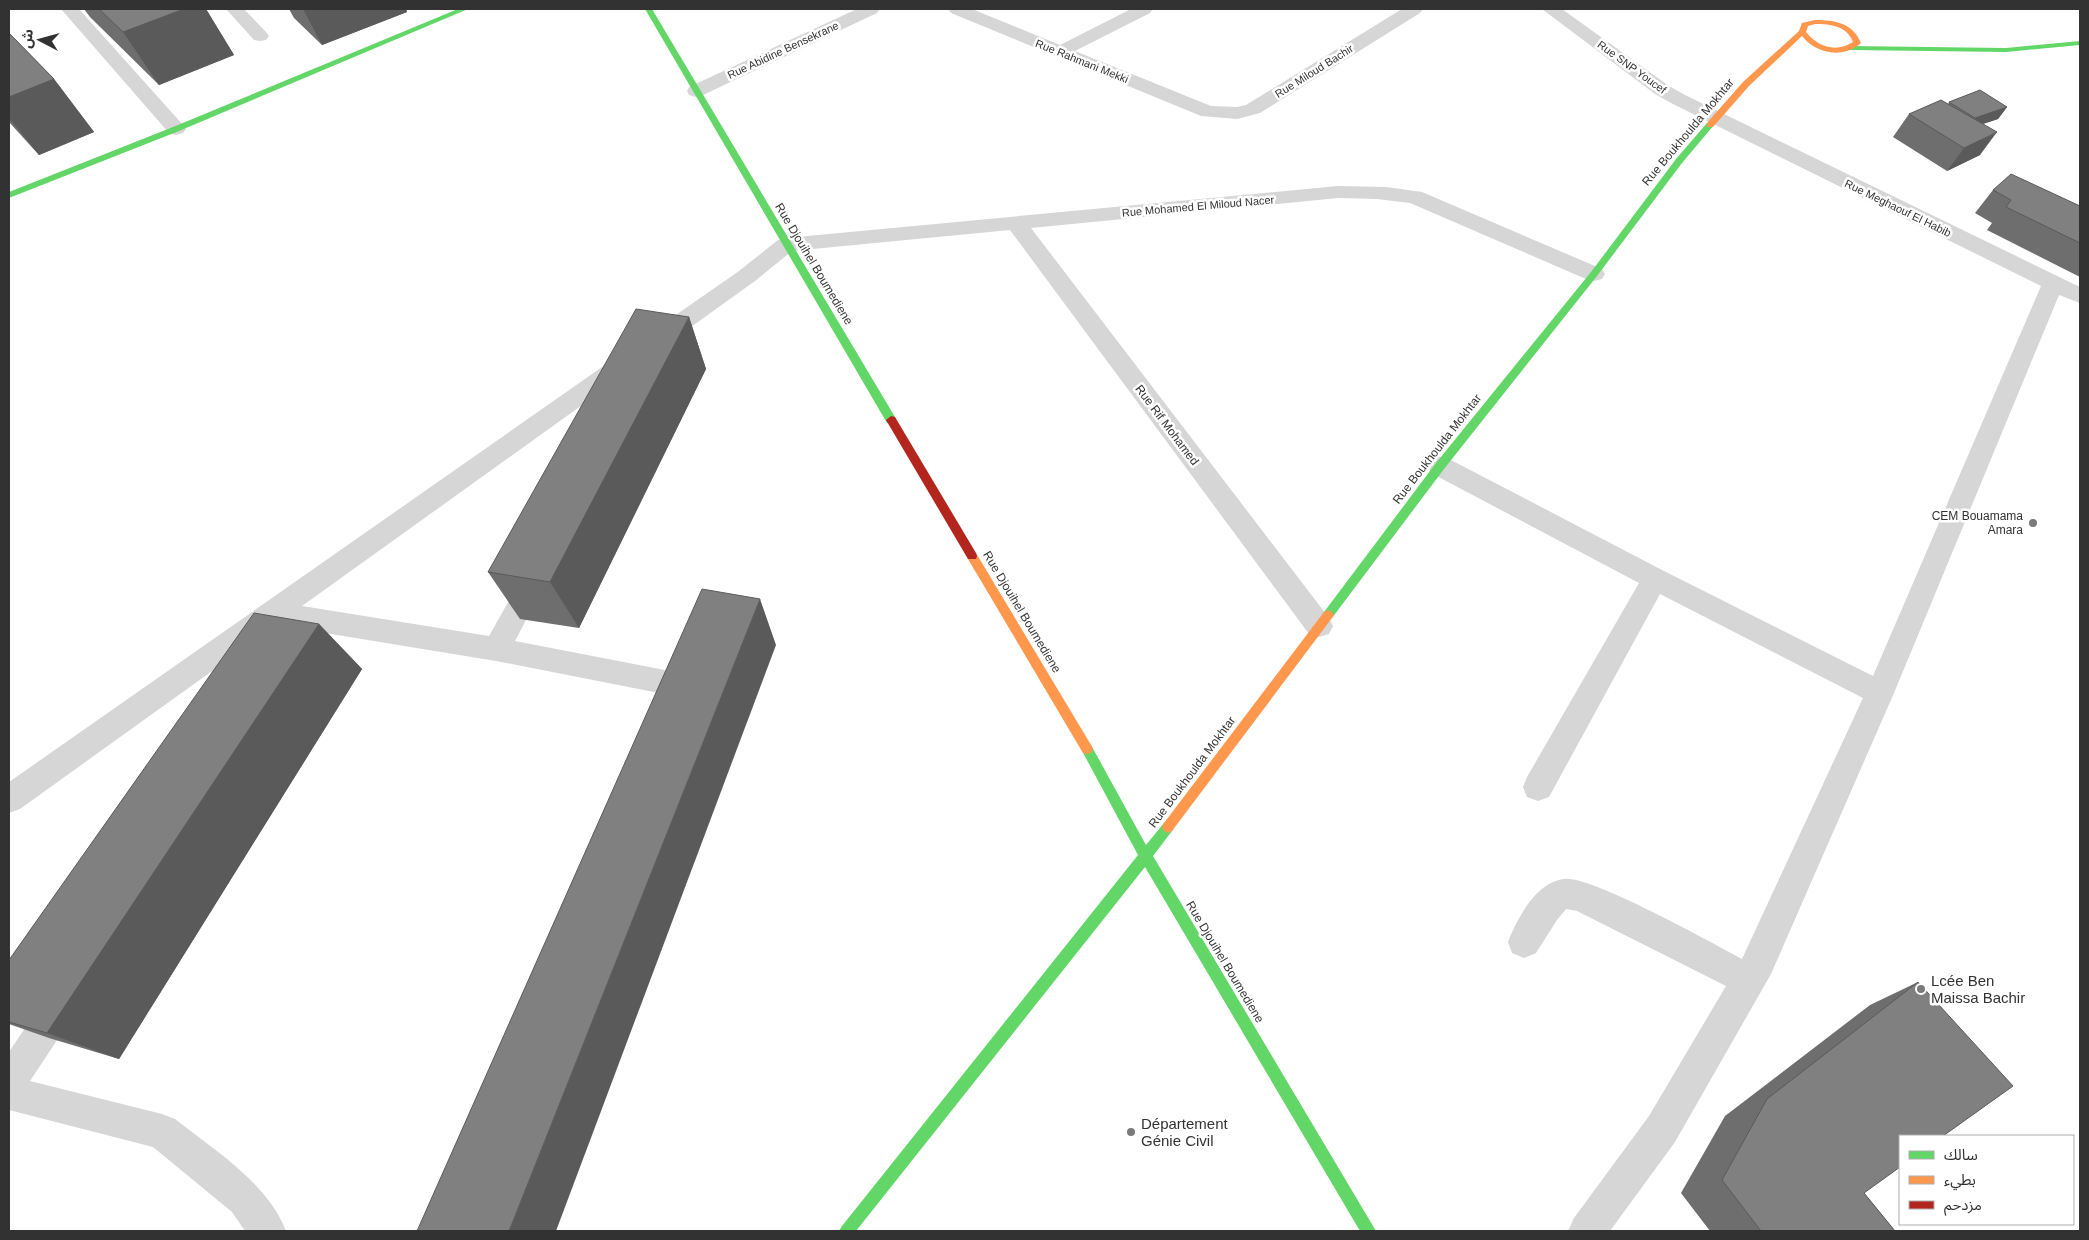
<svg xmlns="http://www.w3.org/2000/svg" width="2089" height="1240" viewBox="0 0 2089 1240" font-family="Helvetica,'Noto Sans Arabic',sans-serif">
	<rect width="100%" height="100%" fill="#fff"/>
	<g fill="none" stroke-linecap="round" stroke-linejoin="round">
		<g fill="#d6d6d6" fill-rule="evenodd">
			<polygon points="61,9 79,9 183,125 186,129 183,133 176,135 169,133"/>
			<polygon points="226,9 244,9 266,32 269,36 266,40 260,41 254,40"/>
			<polygon points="857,9 880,9 877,13 703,95 696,97 689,95 687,91 689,87"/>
			<polygon points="948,9 972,9 1060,45 1131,9 1153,9 1150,13 1075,51 1211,106 1237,107 1246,105 1402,9 1423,9 1420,13 1260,113 1237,119 1201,116 951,13"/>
			<path d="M1542,9H1562L1669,86L1685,95L2080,287V303L2059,295L1894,693L1771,974L1675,1142L1610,1231H1568L1574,1218L1649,1116L1726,986L1577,911L1566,909L1557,920L1536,953L1524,958L1512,953L1508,942C1517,919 1536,882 1564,879C1590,875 1712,943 1742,959L1863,698L1660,594L1549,797L1538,801L1527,797L1523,787L1527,777L1639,583L1431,473L1428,466L1431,459L1440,457L1449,459L1664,571L1873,676L2041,286L1671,103L1655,94Z"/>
			<polygon points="1338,186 1386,187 1422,192 1602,269 1605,274 1602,279 1594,281 1586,279 1410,203 1377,199 1338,198 1031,228 1329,618 1333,626 1329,634 1319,637 1309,634 1010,230 792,251 755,281 666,345 658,347 650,345 647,339 650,333 739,271 778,240 786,238"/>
			<path d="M623,356L631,358L635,364L631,370L302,606L489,636L525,572L534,569L543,572L547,580L515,641L670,671C694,679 697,692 686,714L676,718L666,714L662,705L664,694L496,661L276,625L20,809L9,813V782L615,358Z"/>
			<path d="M61,987L73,992L78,1004L73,1016L30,1081L162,1114L175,1119C214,1150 268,1183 286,1231H245L232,1212L153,1147L9,1110V1052L49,992Z"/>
		</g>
		<g fill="#63d668" fill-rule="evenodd">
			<polygon points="458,9 468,9 179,131 9,198 9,192 173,127"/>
			<polygon points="645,9 652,9 895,417 896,420 895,423 887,423"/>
			<polygon points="2080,41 2080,45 2006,52 1851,50 1847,48 1851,46 2006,48"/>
			<polygon points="1707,123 1714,125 1682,163 1597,276 1444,469 1332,618 1324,618 1322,615 1324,612 1436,463 1591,272 1676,159"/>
			<polygon points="1087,744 1091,745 1146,845 1164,823 1168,821 1172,823 1174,827 1172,831 1153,856 1376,1231 1360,1231 1145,867 856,1231 839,1231 842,1226 1138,855 1081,749 1083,745"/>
		</g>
		<g fill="#ff974d" fill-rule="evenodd">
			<path d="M1815,20C1835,20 1853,23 1861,43C1844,59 1816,54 1802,36L1749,86L1713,127H1707V123L1743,82L1799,31L1802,23ZM1815,24C1831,24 1847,26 1853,42C1836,53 1818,47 1806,32L1808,26Z"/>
			<polygon points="972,552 976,553 1091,745 1093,749 1091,753 1087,754 1083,753 968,559 967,556"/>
			<polygon points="1328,610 1332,612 1334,615 1332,618 1172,831 1168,833 1164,831 1162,827 1164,823 1324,612"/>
		</g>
		<polygon fill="#b3261e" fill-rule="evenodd" points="891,416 895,417 976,553 977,556 976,559 968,559 886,420"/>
	</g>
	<g fill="#6e6e6e">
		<polygon points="84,9 206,9 234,55 159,85 90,17"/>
		<polygon points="289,9 406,9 407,12 322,45 294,18"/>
		<polygon points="9,33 54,79 94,132 39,155 9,122"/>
		<polygon points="1949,102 2007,107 1998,119 1983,124 1980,155 1947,171 1893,137 1909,114 1948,104"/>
		<polygon points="1993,190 2080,206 2080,277 1987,230 1992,223 1975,213"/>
		<polygon points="689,317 706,369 579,628 520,619 488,572"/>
		<polygon points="319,624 362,669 119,1059 49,1038 9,1024 9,960"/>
		<polygon points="1918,982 1864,1193 1895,1231 1710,1231 1681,1193 1725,1116 1870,1005"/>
	</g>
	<g fill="#5a5a5a">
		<polygon points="184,9 206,9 234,55 159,85 123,32"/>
		<polygon points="303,9 406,9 407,12 322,45"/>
		<polygon points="54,79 94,132 39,155 9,118 9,97"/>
		<polygon points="2007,107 1998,119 1967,129 1975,118"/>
		<polygon points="1997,132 1980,155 1947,171 1964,148"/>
		<polygon points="689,317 706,369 579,628 550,582"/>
		<polygon points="760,599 776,645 556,1231 509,1231"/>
		<polygon points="319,624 362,669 119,1059 47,1033"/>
	</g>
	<g fill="#808080" stroke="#5a5a5a">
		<polygon points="99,9 184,9 123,32"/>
		<polygon points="9,33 54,79 9,97"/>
		<polygon points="1980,90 2007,107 1975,118 1949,102"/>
		<polygon points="1941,100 1997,132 1964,148 1909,114"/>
		<polygon points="2011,174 2080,206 2080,243 2006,207 2011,200 1993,190"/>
		<polygon points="636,309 689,317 550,582 488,572"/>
		<polygon points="702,589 760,599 509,1231 417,1231"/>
		<polygon points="254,613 319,624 47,1033 9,1022 9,960"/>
		<polygon points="1918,982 2013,1086 1943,1136 1900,1136 1900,1167 1864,1193 1895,1231 1761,1231 1722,1180 1767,1099"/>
	</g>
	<g fill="#7a7a7a" stroke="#fff" stroke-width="2">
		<circle cx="2033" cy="523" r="5"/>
		<circle cx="1921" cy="989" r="5"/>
		<circle cx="1131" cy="1132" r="5"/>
	</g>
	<g text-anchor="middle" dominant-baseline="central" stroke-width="5" stroke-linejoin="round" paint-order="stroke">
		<g font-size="11" fill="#323232" stroke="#fff">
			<text transform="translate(783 50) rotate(-25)">Rue Abidine Bensekrane</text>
			<text transform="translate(1082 61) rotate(22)">Rue Rahmani Mekki</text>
			<text transform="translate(1632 67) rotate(36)">Rue SNP Youcef</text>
			<text transform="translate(1314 71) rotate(-32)">Rue Miloud Bachir</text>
			<text transform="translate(1198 206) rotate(-5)">Rue Mohamed El Miloud Nacer</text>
			<text transform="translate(1898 208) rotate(26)">Rue Meghaouf El Habib</text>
		</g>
		<g font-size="12" fill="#323232" stroke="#fff">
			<text transform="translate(1688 132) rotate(-50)">Rue Boukhoulda Mokhtar</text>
			<text transform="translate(814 264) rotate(59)">Rue Djouihel Boumediene</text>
			<text transform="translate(1167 425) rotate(53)">Rue Rif Mohamed</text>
			<text transform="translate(1437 449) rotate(-52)">Rue Boukhoulda Mokhtar</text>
			<text transform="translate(1022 612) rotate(59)">Rue Djouihel Boumediene</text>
			<text transform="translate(1192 772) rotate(-53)">Rue Boukhoulda Mokhtar</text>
			<text transform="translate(1225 962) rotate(59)">Rue Djouihel Boumediene</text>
		</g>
		<g font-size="12" fill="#323232" stroke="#fff" text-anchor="end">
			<text x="2023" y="516">CEM Bouamama<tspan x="2023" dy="14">Amara</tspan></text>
		</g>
		<g font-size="15" fill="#323232" stroke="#fff" text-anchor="start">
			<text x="1931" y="980">Lcée Ben<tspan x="1931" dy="17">Maissa Bachir</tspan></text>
			<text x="1141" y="1123">Département<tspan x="1141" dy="17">Génie Civil</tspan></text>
		</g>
	</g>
	<rect width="2089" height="1240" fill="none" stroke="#323232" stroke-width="20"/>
	<rect x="1899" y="1135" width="175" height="90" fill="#ffffff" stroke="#adadad"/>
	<rect x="1909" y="1151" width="25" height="8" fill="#63d668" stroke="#adadad"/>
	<text x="1944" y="1160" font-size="15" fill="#323232">سالك</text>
	<rect x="1909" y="1176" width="25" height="8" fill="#ff974d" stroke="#adadad"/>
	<text x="1944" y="1185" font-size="15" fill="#323232">بطيء</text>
	<rect x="1909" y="1201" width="25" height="8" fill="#b3261e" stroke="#adadad"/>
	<text x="1944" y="1210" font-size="15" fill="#323232">مزدحم</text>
	<g transform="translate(40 40) rotate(276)" stroke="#ffffff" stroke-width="4" paint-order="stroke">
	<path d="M0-4L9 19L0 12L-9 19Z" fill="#323232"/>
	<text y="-8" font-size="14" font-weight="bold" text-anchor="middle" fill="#323232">ش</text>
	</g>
</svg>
